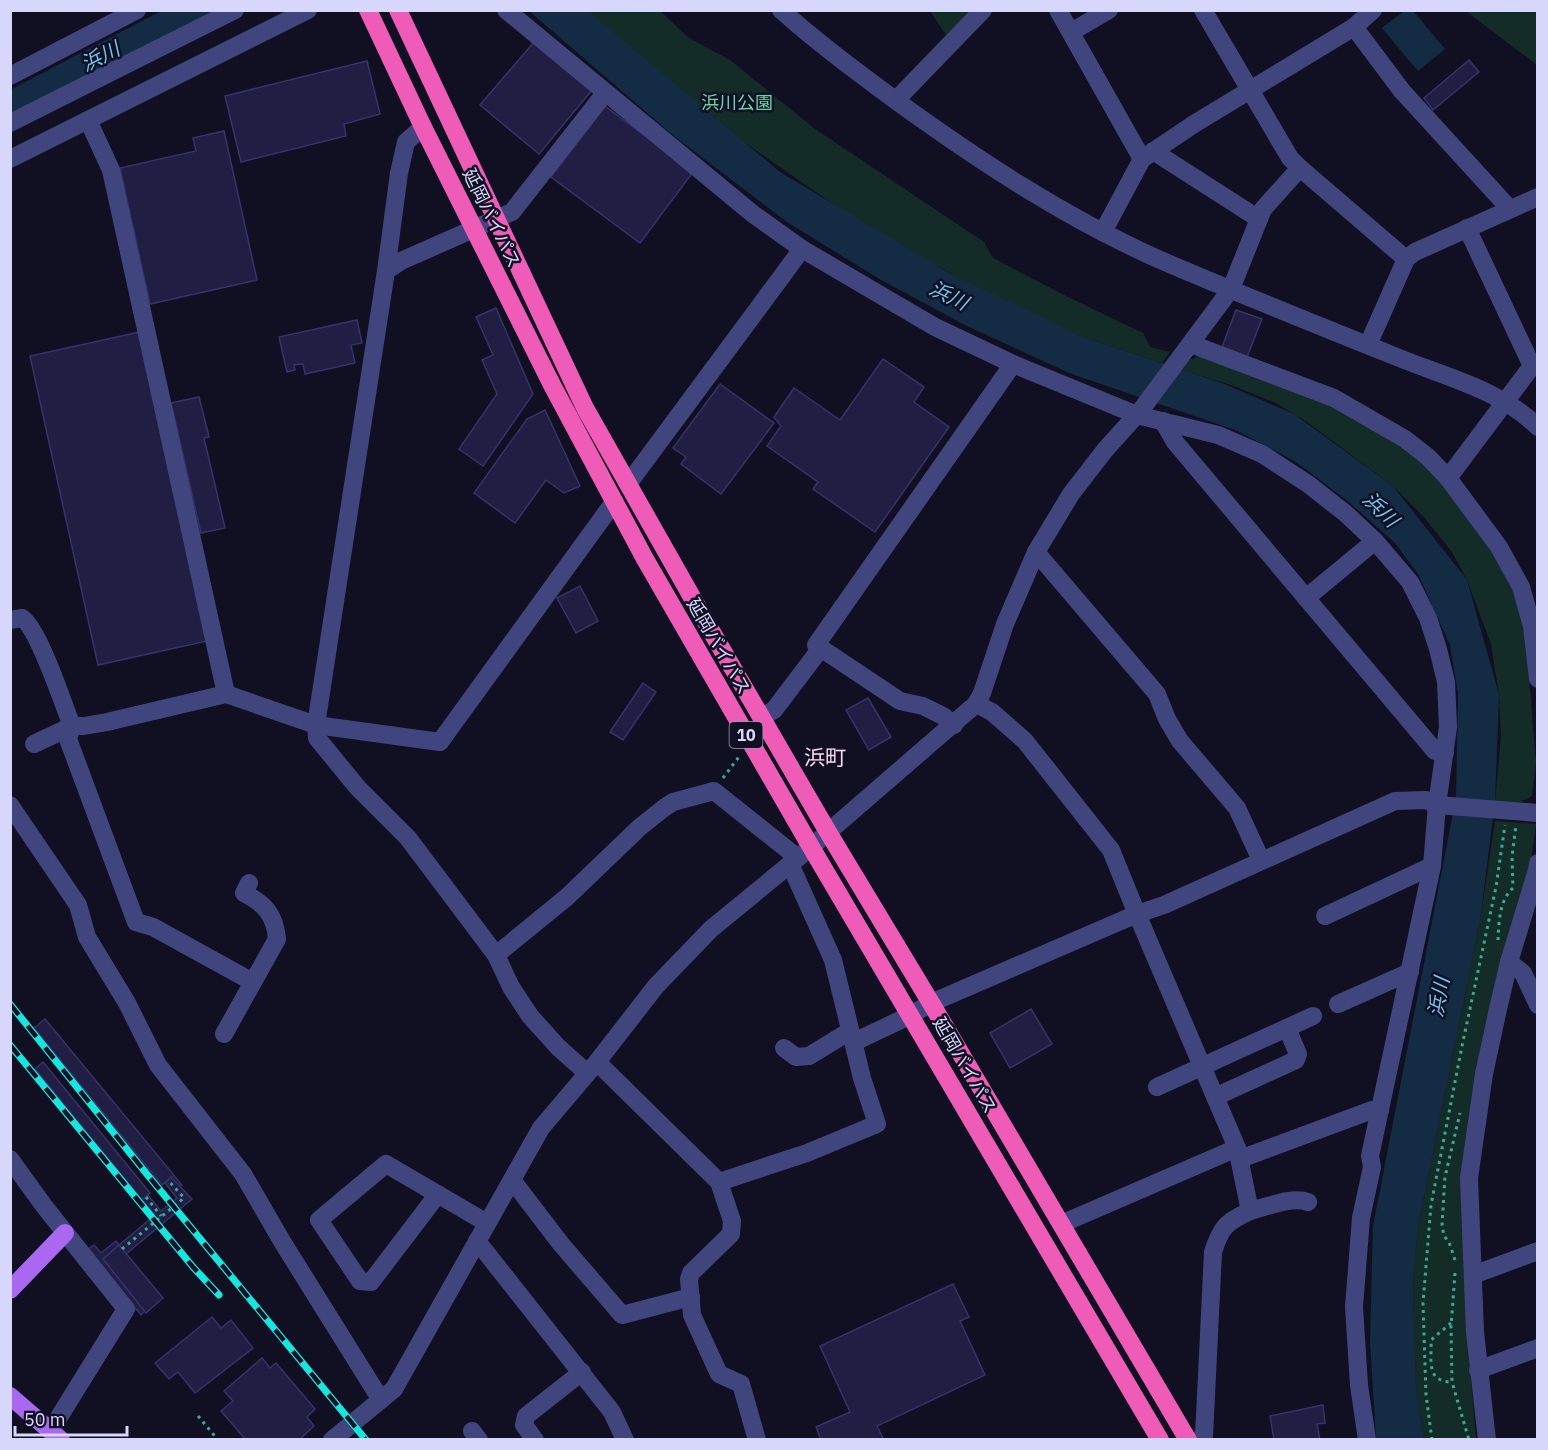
<svg xmlns="http://www.w3.org/2000/svg" width="1548" height="1450" viewBox="0 0 1548 1450" font-family="'IBM Plex Sans','Noto Sans JP',sans-serif">
	<rect width="100%" height="100%" fill="#111022"/>
	<g fill="#142c28">
		<polygon points="587,11 660,11 689,38 730,60 815,129 984,242 993,258 1066,296 1143,333 1150,347 1170,352 1162,363 1083,337 975,287 884,236 833,204 724,128"/>
		<polygon points="930,11 971,11 946,35"/>
		<polygon points="1466,11 1537,11 1537,65"/>
		<polygon points="1202,354 1332,405 1417,457 1442,483 1492,548 1514,589 1525,628 1536,763 1532,796 1517,804 1495,802 1501,736 1499,695 1491,644 1467,580 1452,552 1423,516 1393,486 1307,422 1276,403 1231,385 1182,370 1188,361"/>
		<polygon points="1495,821 1536,824 1530,869 1479,1075 1467,1332 1476,1439 1424,1440 1416,1388 1413,1281 1418,1226 1480,921"/>
	</g>
	<g fill="#132c44">
		<polygon points="161,11 221,11 11,118 10,90"/>
		<polygon points="529,11 588,11 780,172 951,274 1083,337 1222,383 1294,414 1393,486 1467,580 1499,695 1495,802 1480,921 1418,1226 1413,1281 1416,1388 1424,1439 1376,1439 1370,1342 1373,1226 1456,798 1458,693 1450,645 1418,574 1395,543 1349,502 1296,462 1238,431 1069,373 965,325 881,280 787,222 674,136"/>
		<polygon points="1404,11 1413,11 1445,49 1418,71 1382,28"/>
	</g>
	<g fill="#201e42" stroke="#36326b" stroke-width="1.5">
		<polygon points="534,42 592,90 539,154 480,105"/>
		<polygon points="1469,60 1479,72 1433,110 1424,98"/>
		<polygon points="367,61 380,114 344,124 346,136 241,162 225,96"/>
		<polygon points="605,106 693,172 640,243 551,177"/>
		<polygon points="224,131 257,280 150,304 120,168 196,151 193,138"/>
		<polygon points="496,308 533,394 483,466 459,449 497,394 482,360 493,355 476,317"/>
		<polygon points="1236,310 1262,319 1247,357 1222,347"/>
		<polygon points="357,320 362,343 351,345 355,363 305,374 303,364 294,365 295,370 287,372 279,337"/>
		<polygon points="140,332 207,641 98,665 30,356"/>
		<polygon points="883,359 924,387 914,402 949,427 875,532 813,489 818,482 767,446 781,426 774,417 794,388 840,420"/>
		<polygon points="720,384 774,423 721,494 681,464 686,457 673,448"/>
		<polygon points="199,397 209,437 204,438 225,528 201,533 171,403"/>
		<polygon points="545,410 580,486 564,493 546,480 515,523 474,493 527,419"/>
		<polygon points="580,586 598,621 576,633 557,598"/>
		<polygon points="643,683 656,692 623,740 610,732"/>
		<polygon points="868,698 891,737 869,750 846,710"/>
		<polygon points="1031,1009 1052,1044 1010,1068 990,1033"/>
		<polygon points="45,1019 182,1185 179,1187 171,1177 162,1185 34,1028"/>
		<polygon points="43,1062 150,1193 142,1200 35,1069"/>
		<polygon points="171,1177 192,1199 126,1254 119,1245 155,1215 142,1200 148,1195 161,1211 177,1198 165,1183"/>
		<polygon points="116,1241 119,1245 103,1259 145,1311 141,1315 87,1250 94,1245 101,1253"/>
		<polygon points="119,1245 163,1298 146,1313 103,1259"/>
		<polygon points="953,1284 969,1317 960,1321 985,1375 877,1426 884,1440 821,1440 816,1427 850,1412 820,1346"/>
		<polygon points="212,1317 221,1328 231,1320 253,1348 195,1393 178,1372 169,1379 155,1363"/>
		<polygon points="262,1358 270,1368 276,1363 315,1409 307,1417 314,1426 299,1440 246,1440 221,1411 233,1401 224,1391"/>
		<polygon points="1323,1405 1325,1423 1317,1424 1320,1440 1274,1440 1270,1416"/>
	</g>
	<g fill="none" stroke-linecap="round" stroke-linejoin="round">
		<g stroke="#3aaa94" stroke-width="3" stroke-dasharray="3 4.5" stroke-linecap="butt">
			<polyline points="723,778 741,754"/>
			<path d="M1498,940C1499,922 1499,901 1513,888L1512,857L1516,825"/>
			<polyline points="146,1197 161,1216"/>
			<polyline points="122,1249 184,1198 168,1180"/>
			<polyline points="1455,1260 1449,1242 1444,1236 1442,1225 1445,1177 1460,1113"/>
			<polyline points="1455,1273 1451,1327 1452,1382 1469,1440"/>
			<path d="M1451,1323L1431,1340C1432,1359 1425,1382 1452,1382"/>
			<polyline points="198,1416 218,1440"/>
			<polyline points="1432,1440 1426,1395 1423,1303 1431,1205 1462,1046 1496,887 1505,825"/>
		</g>
		<g stroke="#40467d" stroke-width="18">
			<polyline points="506,10 753,214 802,249 935,327 1013,364 1137,415 1218,435 1262,454 1308,484 1345,513 1375,541 1410,582 1428,618 1438,649 1446,682 1448,727 1437,805 1432,866 1370,1156 1372,1167 1361,1218 1354,1307 1359,1385 1367,1440"/>
			<path d="M781,10C818,43 856,71 895,100C978,160 1064,217 1158,259C1237,293 1317,325 1397,357C1445,377 1499,389 1538,427"/>
			<polyline points="1058,10 1142,159"/>
			<polyline points="1354,27 1402,91 1509,208"/>
			<polyline points="1071,32 1109,10"/>
			<polyline points="10,76 137,10"/>
			<polyline points="896,100 983,10"/>
			<polyline points="88,120 111,170 226,694"/>
			<polyline points="10,123 235,10"/>
			<polyline points="423,127 406,142 399,173 386,271 316,725 440,742 614,502"/>
			<polyline points="1153,151 1259,219"/>
			<polyline points="10,159 308,10"/>
			<polyline points="1300,168 1406,259"/>
			<polyline points="1103,232 1142,159 1194,124 1354,27 1373,10"/>
			<polyline points="386,271 401,261 512,212 605,93"/>
			<polyline points="1191,344 1334,398 1405,439 1428,457 1448,478 1499,547 1521,587 1532,626 1538,679"/>
			<polyline points="1368,345 1406,259 1415,252 1538,197"/>
			<polyline points="1163,421 1175,442 1435,751 1445,753"/>
			<polyline points="1448,478 1532,366 1467,228"/>
			<polyline points="628,484 802,249"/>
			<polyline points="1036,552 1157,694 1167,719 1180,741 1237,808 1261,860"/>
			<polyline points="1306,598 1375,541"/>
			<path d="M10,620L22,618C39,629 63,704 72,726H84L107,722L226,694L316,725L317,738L358,788L408,838L496,955L511,987L530,1016L558,1047L587,1073"/>
			<path d="M976,704L992,712L1025,741L1111,850L1137,914L1237,1148L1250,1211C1226,1222 1221,1227 1213,1252L1204,1436L1198,1440"/>
			<polyline points="761,717 774,710 821,648"/>
			<polyline points="954,725 943,716 923,706 900,701 816,645 1013,364"/>
			<polyline points="72,726 68,739 136,922 153,927 253,982"/>
			<polyline points="34,744 72,726"/>
			<polyline points="10,805 78,905 87,937 127,1003 158,1065 243,1174 283,1243 381,1400"/>
			<polyline points="1325,916 1432,866"/>
			<polyline points="496,955 567,897 640,827 664,808 673,802 714,791 798,858"/>
			<polyline points="1509,962 1523,973 1538,1005"/>
			<polyline points="1338,1004 1410,972"/>
			<path d="M224,1034L277,939C275,915 265,904 244,893L249,883"/>
			<polyline points="854,1042 911,1015 931,1003 1137,914 1164,905 1395,801 1426,800 1437,805 1538,813"/>
			<polyline points="784,1048 796,1057 809,1056 850,1031"/>
			<polyline points="597,1062 719,1182 732,1221 731,1234 691,1273 689,1279 692,1315 719,1374 741,1384 757,1440"/>
			<polyline points="1157,1087 1313,1016"/>
			<polyline points="1215,1097 1296,1060 1298,1054 1287,1028"/>
			<polyline points="10,1159 44,1206 126,1309 51,1430"/>
			<polyline points="1240,1159 1372,1110 1380,1111"/>
			<polyline points="512,1180 561,1244 622,1315 691,1297"/>
			<polyline points="719,1182 807,1153 877,1124 862,1078 833,960 790,864"/>
			<polyline points="438,1194 371,1282 360,1281 319,1220 386,1164 487,1223"/>
			<path d="M1250,1211C1267,1207 1292,1196 1308,1202"/>
			<polyline points="1061,1224 1237,1148"/>
			<polyline points="477,1241 612,1412 625,1440"/>
			<polyline points="1473,1275 1538,1251"/>
			<polyline points="1478,1370 1538,1348"/>
			<polyline points="472,1431 479,1440"/>
			<polyline points="332,1440 394,1389 541,1128 597,1062 656,986 711,929 811,847 976,704 982,693 1005,624 1036,552 1071,494 1105,450 1141,410 1231,289 1263,209 1300,168 1290,158 1203,10"/>
			<polyline points="535,1440 524,1425 526,1416 582,1372"/>
			<polyline points="1487,1440 1475,1332 1469,1178 1484,1074 1498,1009 1509,962 1537,870 1538,863"/>
		</g>
		<g stroke="#aa67f0" stroke-width="18">
			<polyline points="10,1290 65,1233"/>
			<polyline points="10,1396 61,1440"/>
		</g>
		<g stroke="#ef5cb8" stroke-width="18">
			<polyline points="368,10 423,127 552,385 645,559 811,847 1160,1440"/>
			<polyline points="398,10 585,408 710,629 828,832 931,1003 1188,1440"/>
		</g>
		<defs>
			<g id="rail">
				<polyline points="10,1004 146,1173 366,1440"/>
				<polyline points="10,1045 193,1267 219,1295"/>
			</g>
		</defs>
		<use href="#rail" stroke="#16e7de" stroke-width="7"/>
		<use href="#rail" stroke="#111022" stroke-width="4.5" stroke-dasharray="14" stroke-linecap="butt"/>
	</g>
	<g text-anchor="middle" dominant-baseline="central" stroke-width="5" stroke-linejoin="round" paint-order="stroke">
		<rect fill="#111022" stroke="#9b9bba" stroke-width="1.5" x="729.5" y="722" width="33" height="26" rx="4.5"/>
		<g font-size="16" font-weight="bold" fill="#d6d7fb">
			<text x="746" y="735">10</text>
		</g>
		<g font-size="18" fill="#69d4aa" stroke="#111022">
			<text x="737" y="102">浜川公園</text>
		</g>
		<g font-size="18" fill="#d6d7fb" stroke="#111022">
			<text transform="translate(492 218) rotate(64)">延岡バイパス</text>
			<text transform="translate(719 646) rotate(60)">延岡バイパス</text>
			<text transform="translate(965 1065) rotate(60)">延岡バイパス</text>
		</g>
		<g font-size="20" font-style="italic" fill="#6ec7f1" stroke="#111022">
			<text transform="translate(100 56) rotate(-27)">浜川</text>
			<text transform="translate(949 295) rotate(26)">浜川</text>
			<text transform="translate(1381 509) rotate(44)">浜川</text>
			<text transform="translate(1438 997) rotate(-80)">浜川</text>
		</g>
		<g font-size="21" fill="#fbd8f3" stroke="#111022">
			<text x="825" y="757">浜町</text>
		</g>
	</g>
	<rect width="1548" height="1450" fill="none" stroke="#d6d7fb" stroke-width="24"/>
	<path d="M15 1426v9h112v-9" fill="none" stroke="#d6d7fb" stroke-width="3"/>
	<text x="24" y="1426" font-size="18" fill="#d6d7fb" stroke="#111022" stroke-width="4.5" paint-order="stroke">50 m</text>
</svg>
